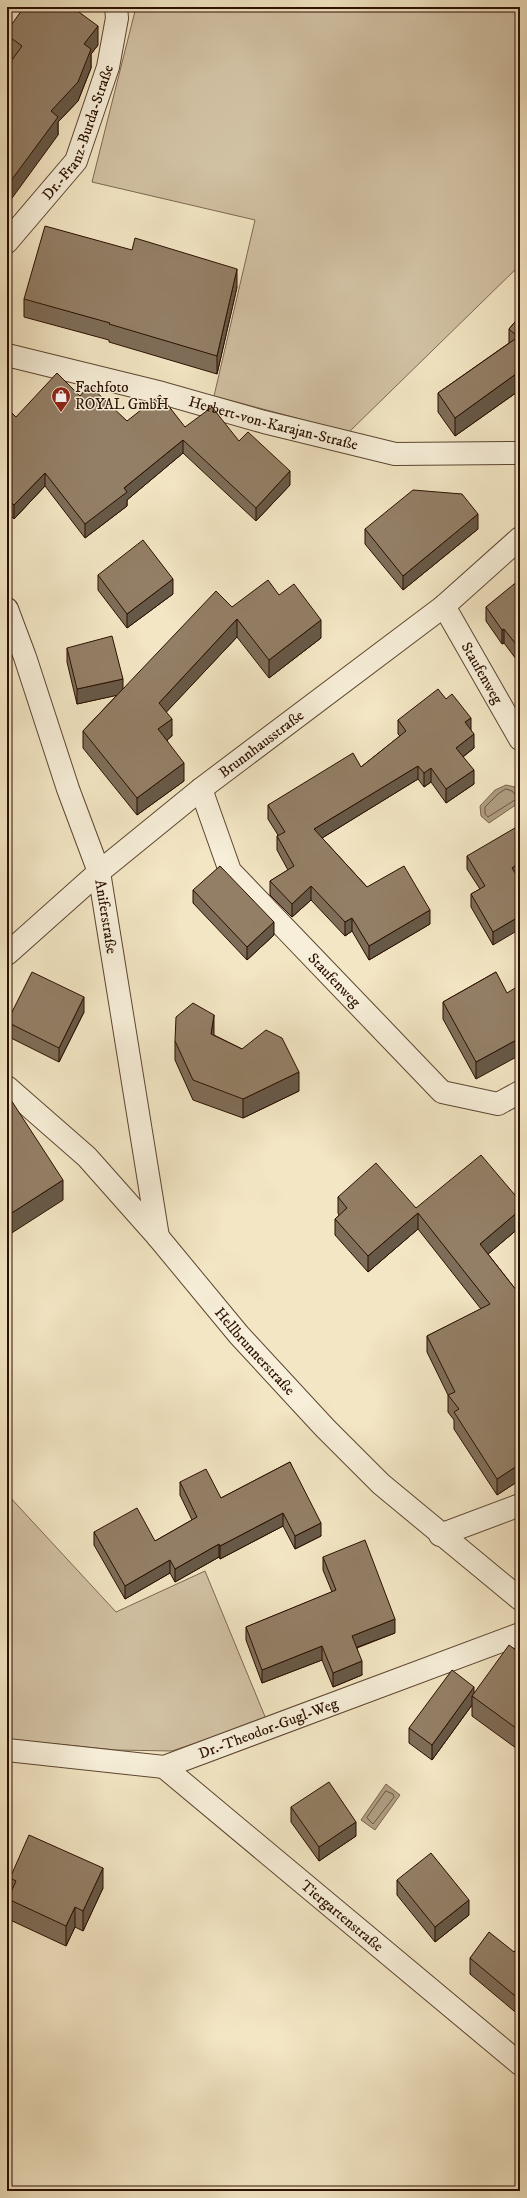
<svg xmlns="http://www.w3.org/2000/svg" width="527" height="2198" viewBox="0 0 527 2198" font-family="'IM FELL DW Pica',serif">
	<rect width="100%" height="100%" fill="#f3e6c4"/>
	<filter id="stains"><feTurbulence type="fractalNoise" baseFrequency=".005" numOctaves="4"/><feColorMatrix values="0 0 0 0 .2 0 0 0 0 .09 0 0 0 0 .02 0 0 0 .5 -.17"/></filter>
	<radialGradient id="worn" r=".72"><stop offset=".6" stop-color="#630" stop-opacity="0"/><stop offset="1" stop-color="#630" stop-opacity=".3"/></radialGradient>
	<g fill="#d1c1a3" stroke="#7e6852">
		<polygon points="136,7 520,7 520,265 349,432 214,396 255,220 92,182"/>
		<polygon points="7,1494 116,1612 205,1571 266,1719 172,1751 116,1750 7,1739"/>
	</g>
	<g fill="#af9d81" stroke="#7a644d">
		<polygon points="506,785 515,787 520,793 520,802 489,823 481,816 480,806 495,790"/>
		<polygon points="386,1784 400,1795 375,1830 361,1820"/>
	</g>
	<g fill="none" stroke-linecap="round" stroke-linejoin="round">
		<g stroke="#6d5640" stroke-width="1">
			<polygon points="506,789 512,791 518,798 488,817 485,814 485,807 498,794"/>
			<polygon points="386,1791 393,1794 394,1797 373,1824 367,1818"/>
		</g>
		<defs>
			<g id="minor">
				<path id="s1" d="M7,242L76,161L108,67L117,18L116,7"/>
				<path id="s2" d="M7,355L162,393L264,422L395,454L520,453"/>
				<path id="s3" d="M444,606L520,739"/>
				<path id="s4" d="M7,609L25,657L68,789L99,872L158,1237"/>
				<path id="s5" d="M201,789L230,871L442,1092L498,1104L520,1092"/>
				<path id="s6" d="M7,954L99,872L201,789L444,606L520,538"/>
				<polyline points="440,1535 520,1505"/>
				<path id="s7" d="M7,1750L164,1767L520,1634"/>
				<path id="s8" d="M164,1767L520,2064"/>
			</g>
			<g id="tertiary">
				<path id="s9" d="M7,1087L87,1157L158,1237L239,1335L325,1428L381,1484L520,1599"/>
			</g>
		</defs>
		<use href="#minor" stroke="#5d4531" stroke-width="24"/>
		<use href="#tertiary" stroke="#5d4531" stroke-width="24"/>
		<use href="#minor" stroke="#f7efd9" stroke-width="22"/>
		<use href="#tertiary" stroke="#f7efd9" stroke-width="22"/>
	</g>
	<g fill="#7e6d58" stroke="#2b0f00">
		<polygon points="7,31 98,45 91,54 91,68 78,101 58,122 58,135 13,58 7,54"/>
		<polygon points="237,287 217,374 109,342 109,340 24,317 24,299"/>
		<polygon points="520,316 520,390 455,436 438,412 438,393 509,343 509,329"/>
		<polygon points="80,396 127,421 185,427 239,441 290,485 256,521 183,453 127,500 127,506 85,538 45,486 14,519 7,512 7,416 16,417"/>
		<polygon points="365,529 478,529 403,590 365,544"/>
		<polygon points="98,575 173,594 127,628 98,590"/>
		<polygon points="520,582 519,663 504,643 502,644 486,621 486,607"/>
		<polygon points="279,595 321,638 269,678 237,637 166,712 172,736 167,740 184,781 137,815 83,748 83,731 117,695 77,704 67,662 67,648 123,689 232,607"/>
		<polygon points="398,720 471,730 474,748 463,757 474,784 446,803 431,782 424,787 418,779 322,838 367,887 430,924 369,960 352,931 345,936 311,900 292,917 270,895 270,881 288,870 277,850 277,836 278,835 268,819 268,805 361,767 400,736 398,734"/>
		<polygon points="467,856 517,877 493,945 471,907 471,894 480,889 467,869"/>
		<polygon points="193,890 274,935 247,960 193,903"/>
		<polygon points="496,972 476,1079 443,1019 443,1002"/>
		<polygon points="84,1012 59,1062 7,1036 7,1022"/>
		<polygon points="214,1035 242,1049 299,1091 243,1118 193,1100 175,1060 175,1041"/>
		<polygon points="338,1197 416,1208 520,1201 520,1227 488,1254 520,1295 520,1480 497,1495 454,1429 454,1420 448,1412 448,1395 427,1352 427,1336 481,1309 418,1229 368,1272 335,1235 335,1219 339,1215 338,1213"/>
		<polygon points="290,1462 321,1536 295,1549 283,1526 220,1559 219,1557 175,1582 170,1573 125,1599 94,1545 94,1532 155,1541 192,1520 180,1495 180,1482 221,1498"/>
		<polygon points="323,1557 395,1633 357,1648 362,1675 333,1687 322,1660 262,1683 246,1640 246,1627 332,1592 323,1570"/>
		<polygon points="520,1653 520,1751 472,1716 472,1705 432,1760 409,1743 409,1728 474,1693"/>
		<polygon points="291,1807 356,1836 319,1861 291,1822"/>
		<polygon points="10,1878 103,1888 83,1931 75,1927 66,1946 8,1919 8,1899 10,1895"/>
		<polygon points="397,1880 469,1915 435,1942 397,1895"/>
		<polygon points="520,1945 520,2016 470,1974 470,1958 514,1952"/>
	</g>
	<g fill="#675947" stroke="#2b0f00">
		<polygon points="98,26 98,45 91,54 91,68 78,101 58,122 58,135 7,205 7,186 51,111 84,44"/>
		<polygon points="237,269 237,287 217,374 217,356"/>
		<polygon points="520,371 520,390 455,436 455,418"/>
		<polygon points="183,440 183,453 127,500 127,506 85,538 85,524 124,488"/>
		<polygon points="290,471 290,485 256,521 256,508"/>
		<polygon points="45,473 45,486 14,519 14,505"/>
		<polygon points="478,514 478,529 403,590 403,576"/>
		<polygon points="173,579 173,594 127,628 127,614"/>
		<polygon points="237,619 237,637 159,720 159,703"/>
		<polygon points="321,620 321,638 269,678 269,660"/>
		<polygon points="504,629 504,643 502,644 502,630"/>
		<polygon points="519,648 520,648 520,662 519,663"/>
		<polygon points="123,679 123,694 77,704 77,689"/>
		<polygon points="471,718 471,732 465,722"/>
		<polygon points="172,719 172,736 158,747 158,729"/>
		<polygon points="474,734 474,748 456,762 456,748"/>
		<polygon points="184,763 184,781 137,815 137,798"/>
		<polygon points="418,766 418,779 314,843 314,829"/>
		<polygon points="431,768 431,782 424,787 424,773"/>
		<polygon points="474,770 474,784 446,803 446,789"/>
		<polygon points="520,862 520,875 512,881 512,868"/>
		<polygon points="311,886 311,900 292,917 292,904"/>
		<polygon points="430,910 430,924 369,960 369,946"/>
		<polygon points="520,916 520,929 493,945 493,932"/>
		<polygon points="352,918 352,931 345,936 345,922"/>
		<polygon points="274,922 274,935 247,960 247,947"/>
		<polygon points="84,997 84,1012 59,1062 59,1048"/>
		<polygon points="214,1015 214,1035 211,1054 211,1034"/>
		<polygon points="520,1038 520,1055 476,1079 476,1062"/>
		<polygon points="299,1072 299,1091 243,1118 243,1099"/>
		<polygon points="63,1180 63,1200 7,1236 7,1216"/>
		<polygon points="520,1210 520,1227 480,1261 480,1244"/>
		<polygon points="418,1213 418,1229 368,1272 368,1256"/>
		<polygon points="520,1464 520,1480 497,1495 497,1479"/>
		<polygon points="283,1513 283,1526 220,1559 220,1546"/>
		<polygon points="321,1523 321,1536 295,1549 295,1536"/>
		<polygon points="219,1544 219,1557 175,1582 175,1569"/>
		<polygon points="170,1560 170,1573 125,1599 125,1586"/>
		<polygon points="395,1619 395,1633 352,1649 352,1636"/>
		<polygon points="322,1646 322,1660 262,1683 262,1670"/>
		<polygon points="362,1661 362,1675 333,1687 333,1673"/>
		<polygon points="474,1687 474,1698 472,1696 472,1705 432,1760 432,1745"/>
		<polygon points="356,1822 356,1836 319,1861 319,1847"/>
		<polygon points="103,1868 103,1888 83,1931 83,1911"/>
		<polygon points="469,1900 469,1915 435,1942 435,1927"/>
		<polygon points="75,1907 75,1927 66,1946 66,1926"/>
	</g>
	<g fill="#937f66" stroke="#2b0f00">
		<polygon points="24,7 72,7 98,26 84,44 91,49 78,82 51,111 58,117 7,186 7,67 22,46 7,35 7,31"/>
		<polygon points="45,226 132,250 135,238 237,269 217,356 109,324 110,323 24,299"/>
		<polygon points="520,316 520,371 455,418 438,393 518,337 509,329"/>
		<polygon points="57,373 80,396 89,385 127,421 160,395 185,427 212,407 239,441 248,432 290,471 256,508 183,440 124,488 127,492 85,524 45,473 14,505 7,499 7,416 11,412 16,417"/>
		<polygon points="413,490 462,494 478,514 403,576 365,529"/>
		<polygon points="143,540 173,579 127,614 98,575"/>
		<polygon points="268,580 279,595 294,584 321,620 269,660 237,619 159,703 172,719 158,729 184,763 137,798 83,731 216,591 232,607"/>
		<polygon points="519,580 520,582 520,648 519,648 504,629 502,630 486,607"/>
		<polygon points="112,636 123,679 77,689 67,648"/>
		<polygon points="438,689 446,699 452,694 471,718 465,722 474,734 456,748 474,770 446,789 431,768 424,773 418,766 314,829 367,887 404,866 430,910 369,946 352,918 345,922 311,886 292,904 270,881 294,866 277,836 285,832 268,805 353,753 361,767 406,731 398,720"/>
		<polygon points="520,825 520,862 512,868 520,881 520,899 518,900 520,905 520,916 493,932 471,894 485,886 467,856"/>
		<polygon points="220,866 274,922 247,947 193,890"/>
		<polygon points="32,972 84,997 59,1048 7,1022"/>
		<polygon points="496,972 507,993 520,985 520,1038 476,1062 443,1002"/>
		<polygon points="193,1003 214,1015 211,1034 242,1049 266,1030 282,1038 299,1072 243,1099 193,1080 175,1041 176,1017"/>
		<polygon points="11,1100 63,1180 7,1216 7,1102"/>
		<polygon points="481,1155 520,1201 520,1210 480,1244 520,1295 520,1464 497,1479 454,1412 459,1409 448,1395 455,1392 427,1336 490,1304 418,1213 368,1256 335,1219 347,1208 338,1197 376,1163 416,1208"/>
		<polygon points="290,1462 321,1523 295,1536 283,1513 220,1546 219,1544 175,1569 170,1560 125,1586 94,1532 137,1508 155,1541 197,1517 180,1482 206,1469 221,1498"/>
		<polygon points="365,1540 395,1619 352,1636 362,1661 333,1673 322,1646 262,1670 246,1627 336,1590 323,1557"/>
		<polygon points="509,1645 520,1653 520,1731 472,1696"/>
		<polygon points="452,1670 474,1687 432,1745 409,1728"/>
		<polygon points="329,1782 356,1822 319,1847 291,1807"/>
		<polygon points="29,1835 103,1868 83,1911 75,1907 66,1926 8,1899 16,1881 10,1878"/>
		<polygon points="431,1853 469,1900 435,1927 397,1880"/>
		<polygon points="489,1932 514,1952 520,1945 520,2000 470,1958"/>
	</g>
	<defs>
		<symbol id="shop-pin" viewBox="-11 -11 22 30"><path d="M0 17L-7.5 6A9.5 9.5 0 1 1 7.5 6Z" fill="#8f2418" stroke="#f7efd9"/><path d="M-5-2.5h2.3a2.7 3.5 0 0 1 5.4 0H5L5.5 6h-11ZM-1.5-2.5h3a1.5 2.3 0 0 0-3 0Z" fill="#fff"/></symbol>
	</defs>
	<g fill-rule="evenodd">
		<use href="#shop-pin" x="50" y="385" width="22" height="30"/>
	</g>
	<g text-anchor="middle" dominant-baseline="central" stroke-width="3" stroke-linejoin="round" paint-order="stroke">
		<g font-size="15" fill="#2b0f00" stroke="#f7efd9">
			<text stroke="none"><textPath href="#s1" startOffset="133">Dr.-Franz-Burda-Straße</textPath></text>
			<text stroke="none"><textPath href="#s2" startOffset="275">Herbert-von-Karajan-Straße</textPath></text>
			<text stroke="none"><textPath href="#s3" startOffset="77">Staufenweg</textPath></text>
			<text stroke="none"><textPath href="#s6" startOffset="330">Brunnhausstraße</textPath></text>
			<text stroke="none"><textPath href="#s4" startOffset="324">Aniferstraße</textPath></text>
			<text stroke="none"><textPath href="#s5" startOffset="238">Staufenweg</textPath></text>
			<text stroke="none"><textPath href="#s9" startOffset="363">Hellbrunnerstraße</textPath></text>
			<text stroke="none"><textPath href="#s7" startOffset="269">Dr.-Theodor-Gugl-Weg</textPath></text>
			<text stroke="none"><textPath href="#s8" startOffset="232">Tiergartenstraße</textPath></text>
		</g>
		<g font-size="15" fill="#2b0f00" stroke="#f7efd9" text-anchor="start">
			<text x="75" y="387">Fachfoto<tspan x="75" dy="17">ROYAL GmbH</tspan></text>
		</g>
	</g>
	<rect width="527" height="2198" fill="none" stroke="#f3e6c4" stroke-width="24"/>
	<rect x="8" y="8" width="511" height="2182" fill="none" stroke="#2b0f00" stroke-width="2"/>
	<rect x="12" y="12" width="503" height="2174" fill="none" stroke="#2b0f00"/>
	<rect width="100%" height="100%" filter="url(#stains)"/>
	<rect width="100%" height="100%" fill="url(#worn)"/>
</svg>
